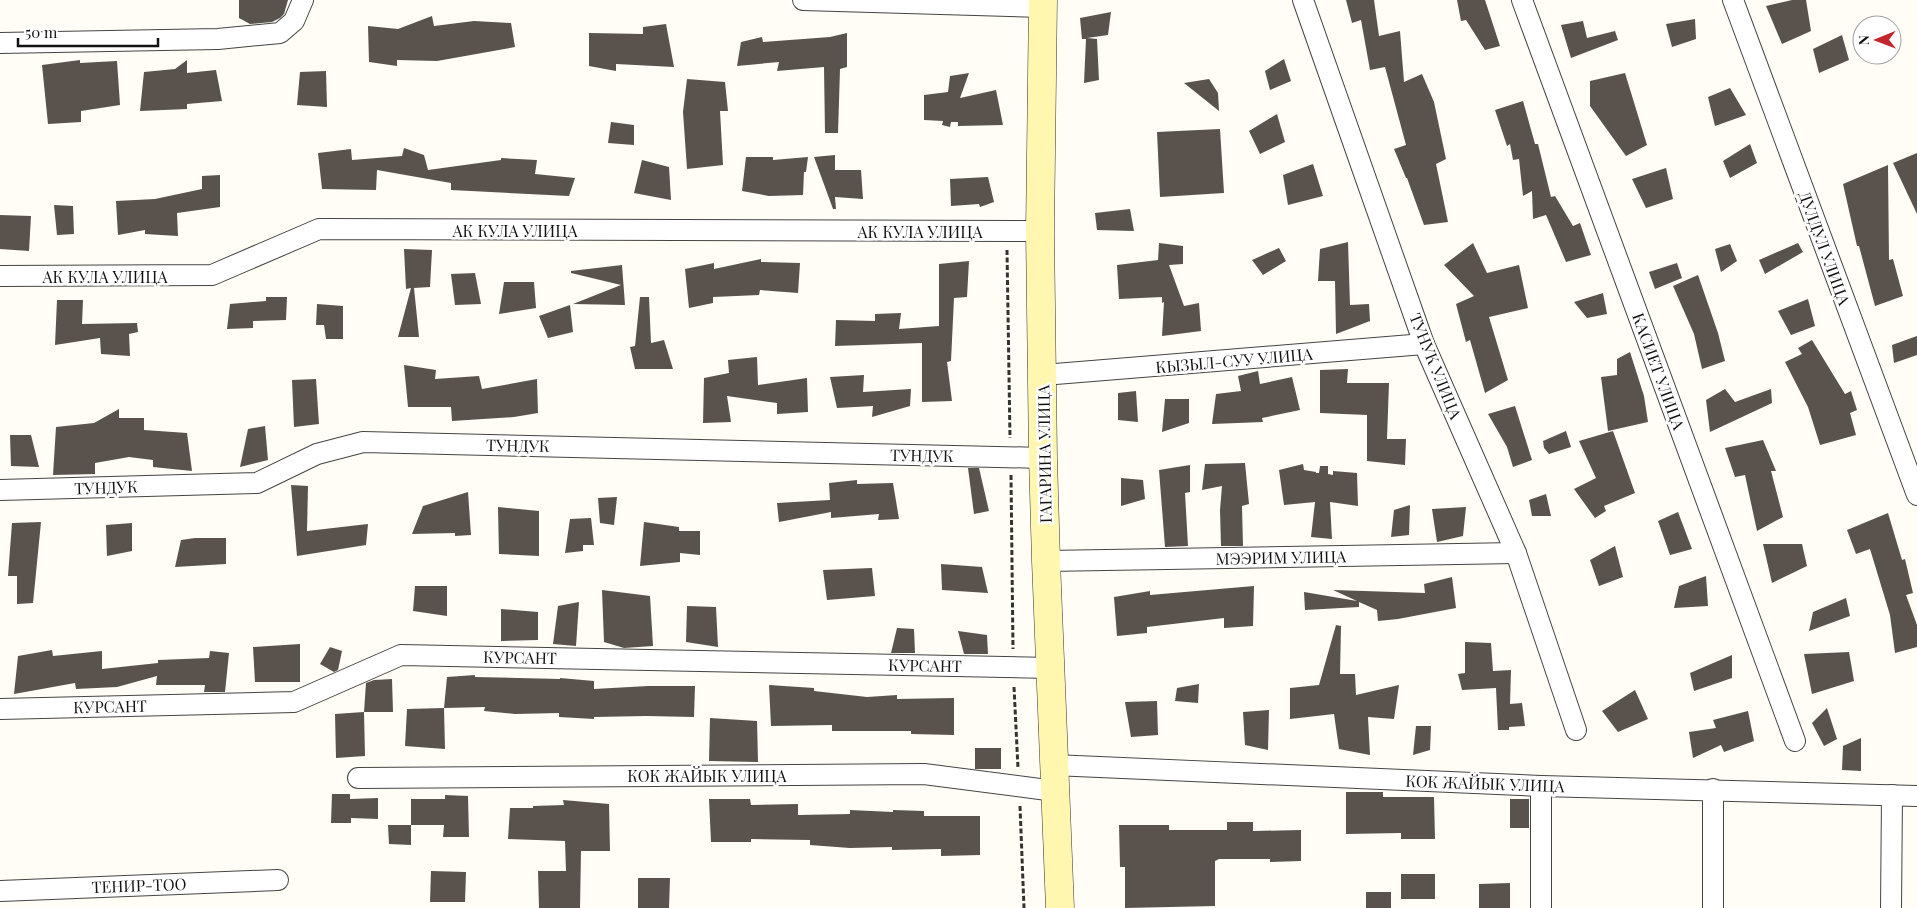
<svg xmlns="http://www.w3.org/2000/svg" width="1917" height="908" viewBox="0 0 1917 908" font-family="'Playfair Display',serif">
	<rect width="100%" height="100%" fill="#fffdf5"/>
	<g fill="#5a524d">
		<polygon points="239,0 288,0 284,14 280,18 272,22 250,24 239,18"/>
		<polygon points="1346,0 1374,0 1379,36 1400,31 1404,82 1422,74 1434,102 1446,159 1436,164 1448,222 1424,225 1407,178 1406,178 1394,149 1406,145 1385,67 1370,70 1361,20 1352,23"/>
		<polygon points="1457,0 1485,0 1500,46 1485,50 1466,20 1461,21"/>
		<polygon points="1792,0 1806,0 1811,31 1782,44 1766,6"/>
		<polygon points="1111,12 1108,35 1087,38 1097,39 1099,80 1084,83 1086,39 1082,39 1080,18"/>
		<polygon points="432,16 434,26 474,21 511,23 515,47 437,61 397,60 397,66 369,62 368,26 398,29"/>
		<polygon points="1695,19 1696,39 1672,47 1666,24"/>
		<polygon points="1583,21 1587,38 1615,31 1618,40 1571,58 1561,25"/>
		<polygon points="666,24 674,67 616,64 616,71 589,66 589,33 643,34 643,27"/>
		<polygon points="847,33 847,67 840,69 838,133 825,133 824,67 777,71 779,62 737,66 741,42 762,37 763,42 830,37"/>
		<polygon points="1842,35 1849,60 1819,73 1813,49"/>
		<polygon points="1284,59 1291,81 1270,90 1265,71"/>
		<polygon points="80,60 80,63 117,61 120,105 81,111 81,122 48,124 42,65"/>
		<polygon points="187,60 187,73 216,70 222,101 187,104 187,109 140,111 144,72 175,69"/>
		<polygon points="326,71 327,107 297,105 300,72"/>
		<polygon points="969,73 960,98 996,90 1003,125 958,126 958,122 951,122 950,127 942,125 943,121 924,120 924,95 948,92 950,76"/>
		<polygon points="1625,73 1647,145 1626,156 1590,106 1590,81"/>
		<polygon points="687,79 725,82 728,111 720,111 723,165 687,169 683,112"/>
		<polygon points="1209,79 1218,93 1219,111 1184,83"/>
		<polygon points="1730,88 1746,115 1715,126 1708,97"/>
		<polygon points="1523,101 1535,144 1538,144 1551,197 1555,196 1573,226 1580,223 1591,255 1566,262 1546,215 1533,219 1532,191 1523,196 1519,159 1513,160 1510,144 1507,146 1495,110"/>
		<polygon points="1277,114 1285,142 1260,154 1249,131"/>
		<polygon points="611,122 634,125 634,145 608,143"/>
		<polygon points="1220,129 1224,193 1160,197 1157,132"/>
		<polygon points="1750,144 1757,163 1730,178 1723,161"/>
		<polygon points="404,148 424,155 428,170 501,160 501,158 537,160 535,174 575,178 569,196 451,190 451,183 377,170 376,190 322,189 318,153 351,149 352,160 402,156"/>
		<polygon points="1917,153 1917,214 1893,163"/>
		<polygon points="835,155 835,170 861,170 863,199 835,197 836,209 833,209 814,157"/>
		<polygon points="746,157 773,157 773,160 808,157 806,172 804,172 803,195 769,196 742,191"/>
		<polygon points="642,160 669,167 671,200 634,193"/>
		<polygon points="1313,164 1323,196 1288,205 1283,175"/>
		<polygon points="1888,165 1889,260 1893,259 1903,296 1875,306 1859,246 1857,246 1843,184"/>
		<polygon points="1666,168 1673,199 1646,208 1632,179"/>
		<polygon points="220,175 220,207 177,213 178,236 145,234 145,230 118,235 116,201 155,199 202,189 202,176"/>
		<polygon points="988,177 994,202 980,207 979,204 951,206 950,179"/>
		<polygon points="54,205 73,206 74,234 57,235"/>
		<polygon points="1130,209 1134,231 1097,230 1095,213"/>
		<polygon points="0,215 31,216 29,251 0,249"/>
		<polygon points="1348,242 1350,305 1369,304 1370,321 1336,334 1335,281 1318,281 1320,249"/>
		<polygon points="1159,243 1183,246 1183,264 1169,265 1184,306 1199,303 1201,331 1162,336 1164,302 1162,303 1162,297 1119,299 1117,265 1158,260"/>
		<polygon points="1473,243 1487,273 1519,265 1528,308 1489,317 1508,380 1485,393 1470,340 1466,342 1456,304 1474,296 1444,265"/>
		<polygon points="1798,243 1803,252 1765,274 1759,260"/>
		<polygon points="1730,244 1737,261 1721,272 1715,249"/>
		<polygon points="1279,248 1286,261 1263,275 1252,260"/>
		<polygon points="404,249 432,250 430,287 414,288 419,337 398,337 411,288 406,289"/>
		<polygon points="761,259 761,262 800,263 798,293 760,290 759,295 713,297 713,303 689,308 685,269 714,263 714,269"/>
		<polygon points="969,261 967,297 954,298 951,361 947,362 952,401 922,402 922,343 835,346 836,320 875,321 875,314 901,313 899,329 939,326 939,264"/>
		<polygon points="1677,263 1682,278 1655,289 1649,272"/>
		<polygon points="622,265 625,305 573,304 621,285 571,273 571,271"/>
		<polygon points="475,273 481,304 455,305 451,274"/>
		<polygon points="1698,275 1718,333 1725,361 1702,369 1694,334 1673,286"/>
		<polygon points="504,282 534,282 536,308 499,314"/>
		<polygon points="1603,293 1607,314 1587,318 1574,302"/>
		<polygon points="266,297 287,297 286,320 253,321 253,328 227,329 230,304 266,301"/>
		<polygon points="640,297 649,297 651,343 664,340 673,369 635,369 630,347 635,346"/>
		<polygon points="1808,299 1815,326 1791,335 1778,311"/>
		<polygon points="57,300 83,300 82,324 137,323 138,332 129,334 130,356 101,354 100,338 55,345"/>
		<polygon points="317,304 343,306 343,339 326,339 324,325 316,325"/>
		<polygon points="570,305 573,332 548,338 539,316"/>
		<polygon points="1917,336 1917,355 1894,363 1892,345"/>
		<polygon points="1812,340 1845,394 1851,391 1857,410 1850,413 1856,435 1820,445 1808,407 1785,362 1802,354 1798,348"/>
		<polygon points="1630,352 1644,396 1648,422 1608,431 1601,377 1617,375 1617,359"/>
		<polygon points="757,357 758,385 807,378 808,412 777,414 777,403 727,396 731,422 703,423 704,378 729,373 728,360"/>
		<polygon points="404,365 436,370 435,379 479,376 482,389 537,379 538,413 514,417 452,421 451,407 408,407"/>
		<polygon points="1348,369 1347,383 1389,383 1387,439 1406,439 1405,465 1367,461 1367,415 1320,413 1320,370"/>
		<polygon points="1258,371 1260,384 1292,377 1300,410 1262,418 1263,422 1212,424 1216,394 1241,391 1238,376"/>
		<polygon points="864,375 863,392 911,389 910,406 872,417 873,406 837,408 830,377"/>
		<polygon points="316,379 319,424 294,427 292,380"/>
		<polygon points="1725,389 1735,402 1771,389 1772,403 1710,432 1706,400"/>
		<polygon points="1136,391 1138,422 1118,420 1118,393"/>
		<polygon points="1165,399 1189,399 1189,423 1162,432"/>
		<polygon points="1515,406 1532,460 1513,467 1507,447 1488,414"/>
		<polygon points="119,409 119,418 144,418 144,430 187,433 192,471 153,467 153,460 129,457 95,463 95,474 53,475 56,427 94,423"/>
		<polygon points="265,426 268,460 240,467 248,429"/>
		<polygon points="1566,431 1571,447 1549,454 1544,448 1543,441"/>
		<polygon points="1613,431 1635,493 1604,506 1606,511 1595,518 1574,489 1596,478 1579,441"/>
		<polygon points="10,435 31,435 39,467 11,466"/>
		<polygon points="1763,440 1776,471 1771,471 1783,517 1757,531 1745,475 1735,477 1725,448"/>
		<polygon points="1245,463 1249,504 1242,506 1243,546 1221,546 1220,510 1222,486 1202,490 1205,464"/>
		<polygon points="1303,464 1304,470 1316,472 1316,473 1319,473 1320,466 1328,466 1328,474 1333,475 1333,471 1357,473 1358,506 1330,502 1332,539 1311,537 1315,502 1284,505 1279,470"/>
		<polygon points="1190,465 1190,492 1185,493 1188,546 1165,547 1159,470"/>
		<polygon points="968,468 979,468 989,511 974,514"/>
		<polygon points="1121,478 1143,480 1145,499 1121,506"/>
		<polygon points="857,480 857,484 893,483 899,519 878,520 879,514 831,518 831,512 779,522 777,503 830,500 829,483"/>
		<polygon points="291,485 308,486 307,531 368,524 366,545 297,556"/>
		<polygon points="468,492 471,535 455,536 455,533 412,534 423,506"/>
		<polygon points="1546,494 1551,516 1532,516 1529,500"/>
		<polygon points="617,497 614,525 600,523 598,498"/>
		<polygon points="1410,505 1409,535 1391,537 1394,510"/>
		<polygon points="498,507 539,511 539,556 499,554"/>
		<polygon points="1466,507 1463,536 1437,542 1432,509"/>
		<polygon points="1678,512 1692,549 1670,555 1658,521"/>
		<polygon points="1888,513 1902,560 1905,559 1913,593 1906,595 1917,625 1917,647 1895,653 1890,615 1870,549 1856,554 1847,530"/>
		<polygon points="591,518 594,545 583,545 583,551 565,553 570,519"/>
		<polygon points="41,522 33,603 17,604 17,576 8,576 12,523"/>
		<polygon points="644,522 679,527 679,531 700,531 700,555 680,553 680,562 640,566"/>
		<polygon points="132,523 132,551 107,556 106,525"/>
		<polygon points="195,538 226,538 226,564 175,567 181,540"/>
		<polygon points="1763,544 1802,544 1807,566 1772,583"/>
		<polygon points="1615,546 1623,577 1599,586 1590,560"/>
		<polygon points="941,564 982,567 988,593 942,590"/>
		<polygon points="872,568 875,596 827,600 823,570"/>
		<polygon points="1706,576 1708,606 1674,608 1679,586"/>
		<polygon points="1452,577 1456,608 1398,619 1378,621 1377,610 1359,602 1359,607 1305,610 1304,592 1357,601 1333,590 1425,593 1424,584"/>
		<polygon points="415,586 447,586 447,616 413,611"/>
		<polygon points="1254,586 1253,626 1224,628 1224,618 1147,627 1147,633 1117,636 1114,597 1150,591 1150,595"/>
		<polygon points="602,590 650,596 653,646 624,648 604,642"/>
		<polygon points="1846,598 1850,616 1809,631 1813,612"/>
		<polygon points="579,602 576,646 553,644 558,606"/>
		<polygon points="687,606 716,607 718,647 686,642"/>
		<polygon points="501,609 538,612 538,640 501,641"/>
		<polygon points="1336,625 1341,626 1340,674 1355,674 1356,695 1399,685 1394,719 1368,717 1370,755 1339,749 1334,714 1290,719 1290,688 1319,685"/>
		<polygon points="897,628 914,629 915,653 891,653"/>
		<polygon points="958,631 987,635 988,654 964,654"/>
		<polygon points="1465,642 1491,643 1493,671 1511,670 1510,704 1522,703 1525,726 1509,727 1509,730 1498,730 1496,688 1462,690 1458,674 1465,673"/>
		<polygon points="300,644 300,682 255,682 253,647"/>
		<polygon points="330,647 342,651 338,670 334,672 320,664"/>
		<polygon points="52,650 53,656 102,651 102,669 158,663 158,660 209,658 210,651 229,653 225,692 204,692 205,685 156,685 157,676 117,687 76,689 75,683 14,694 18,656"/>
		<polygon points="1849,652 1854,681 1812,694 1804,654"/>
		<polygon points="1732,655 1732,678 1694,691 1690,673"/>
		<polygon points="475,675 475,677 560,679 560,678 594,681 594,689 648,686 695,686 694,717 646,716 594,717 594,719 559,717 559,713 515,714 484,711 485,707 444,708 447,677"/>
		<polygon points="392,679 393,712 364,712 366,683 374,680"/>
		<polygon points="1199,684 1198,703 1175,701 1177,688"/>
		<polygon points="769,685 814,688 814,691 867,697 897,695 897,699 954,698 954,735 911,734 911,731 832,731 832,725 771,726"/>
		<polygon points="1635,690 1648,719 1618,732 1602,711"/>
		<polygon points="1157,701 1158,735 1131,737 1125,702"/>
		<polygon points="444,708 445,749 405,746 407,709"/>
		<polygon points="1827,708 1837,739 1824,746 1812,723"/>
		<polygon points="1269,710 1268,750 1245,745 1243,712"/>
		<polygon points="1748,711 1754,741 1724,752 1721,745 1693,758 1689,732 1716,728 1713,720"/>
		<polygon points="364,712 365,756 336,758 335,714"/>
		<polygon points="710,718 757,721 758,762 709,761"/>
		<polygon points="1416,726 1431,726 1430,750 1413,755"/>
		<polygon points="1861,738 1861,771 1842,770 1843,746"/>
		<rect x="975" y="748" width="26" height="21"/>
		<polygon points="1346,792 1383,792 1383,797 1434,797 1435,839 1401,839 1401,833 1346,834"/>
		<polygon points="332,794 350,794 350,799 378,798 378,819 351,818 351,823 331,823"/>
		<polygon points="445,795 468,796 469,837 443,837 444,825 411,825 411,799 445,799"/>
		<polygon points="709,799 750,799 751,805 798,804 798,815 850,814 850,810 893,812 893,810 924,811 924,816 980,816 980,855 941,856 941,849 892,850 892,847 850,848 810,845 810,840 751,839 751,842 711,842"/>
		<rect x="1510" y="799" width="19" height="29"/>
		<polygon points="563,800 609,804 610,851 581,851 580,908 539,908 538,871 566,871 565,841 508,839 510,808 533,808 533,806 564,805"/>
		<polygon points="1227,822 1253,822 1253,831 1301,830 1301,861 1270,862 1270,859 1219,859 1215,861 1215,906 1125,908 1125,867 1120,867 1119,825 1169,825 1169,830 1227,830"/>
		<polygon points="388,825 411,825 411,845 389,844"/>
		<polygon points="431,871 466,872 465,902 430,902"/>
		<rect x="1401" y="874" width="34" height="25"/>
		<polygon points="638,878 670,878 669,908 638,908"/>
		<polygon points="1510,883 1510,908 1479,908 1479,884"/>
		<rect x="1366" y="892" width="25" height="16"/>
	</g>
	<g fill="none" stroke-linecap="round" stroke-linejoin="round">
		<defs>
			<g id="minor">
				<polyline points="803,0 1042,7"/>
				<polyline points="1303,0 1424,344 1516,553 1576,730"/>
				<polyline points="1522,0 1795,741"/>
				<polyline points="1733,0 1917,495"/>
				<polyline points="0,43 218,39 280,33 294,21 303,0"/>
				<polyline points="0,276 212,275 319,229 1040,231"/>
				<polyline points="1043,375 1424,344"/>
				<polyline points="0,490 257,483 317,454 363,442 1043,458"/>
				<polyline points="1046,561 1516,553"/>
				<polyline points="0,709 294,702 401,655 1050,668"/>
				<polyline points="1053,765 1541,786 1917,796"/>
				<polyline points="358,778 924,774 1055,791"/>
				<polyline points="1713,789 1713,908"/>
				<polyline points="0,891 278,880"/>
				<polyline points="1541,908 1541,786"/>
				<polyline points="1891,908 1892,795"/>
			</g>
			<polyline id="secondary" points="1043,0 1040,231 1043,458 1046,561 1060,908"/>
		</defs>
		<use href="#minor" stroke="#444" stroke-width="22"/>
		<use href="#secondary" stroke="#333" stroke-width="29"/>
		<g stroke="#333" stroke-width="3" stroke-dasharray="5 2.5" stroke-linecap="butt">
			<polyline points="1007,250 1010,438"/>
			<polyline points="1011,475 1013,649"/>
			<polyline points="1014,687 1018,768"/>
			<polyline points="1020,806 1024,908"/>
		</g>
		<use href="#minor" stroke="#fff" stroke-width="20"/>
		<use href="#secondary" stroke="#fff6b0" stroke-width="28"/>
	</g>
	<g text-anchor="middle" dominant-baseline="central" stroke-width="5" stroke-linejoin="round" paint-order="stroke">
		<g font-size="16" fill="#111" stroke="#fff">
			<text x="515" y="230">АК КУЛА УЛИЦА</text>
			<text x="920" y="231">АК КУЛА УЛИЦА</text>
			<text transform="translate(1825 248) rotate(70)">ДУЛДУЛ УЛИЦА</text>
			<text x="105" y="276">АК КУЛА УЛИЦА</text>
			<text transform="translate(1234 360) rotate(-5)">КЫЗЫЛ-СУУ УЛИЦА</text>
			<text transform="translate(1436 366) rotate(68)">ТУНУК УЛИЦА</text>
			<text transform="translate(1659 371) rotate(70)">КАСИЕТ УЛИЦА</text>
			<text transform="translate(518 445) rotate(1)">ТУНДУК</text>
			<text transform="translate(1044 454) rotate(-91)">ГАГАРИНА УЛИЦА</text>
			<text transform="translate(922 455) rotate(1)">ТУНДУК</text>
			<text transform="translate(106 487) rotate(-2)">ТУНДУК</text>
			<text transform="translate(1281 557) rotate(-1)">МЭЭРИМ УЛИЦА</text>
			<text transform="translate(520 657) rotate(1)">КУРСАНТ</text>
			<text transform="translate(925 665) rotate(1)">КУРСАНТ</text>
			<text transform="translate(110 706) rotate(-1)">КУРСАНТ</text>
			<text x="707" y="775">КОК ЖАЙЫК УЛИЦА</text>
			<text transform="translate(1485 783) rotate(2)">КОК ЖАЙЫК УЛИЦА</text>
			<text transform="translate(139 885) rotate(-2)">ТЕНИР-ТОО</text>
		</g>
	</g>
	<g transform="translate(1877 40) rotate(269)"><circle r="24" fill="#ffffff" stroke="#a0a0a0"/>
	<path d="M0-4L9 19L0 12L-9 19Z" fill="#c4262e"/>
	<text y="-8" font-size="14" font-weight="bold" text-anchor="middle" fill="#111111">N</text>
	</g>
	<path d="M18 38v8h140v-8" fill="none" stroke="#111111" stroke-width="2.5"/>
	<text x="25" y="38" font-size="15" fill="#111111" stroke="#ffffff" stroke-width="4" paint-order="stroke">50 m</text>
</svg>
